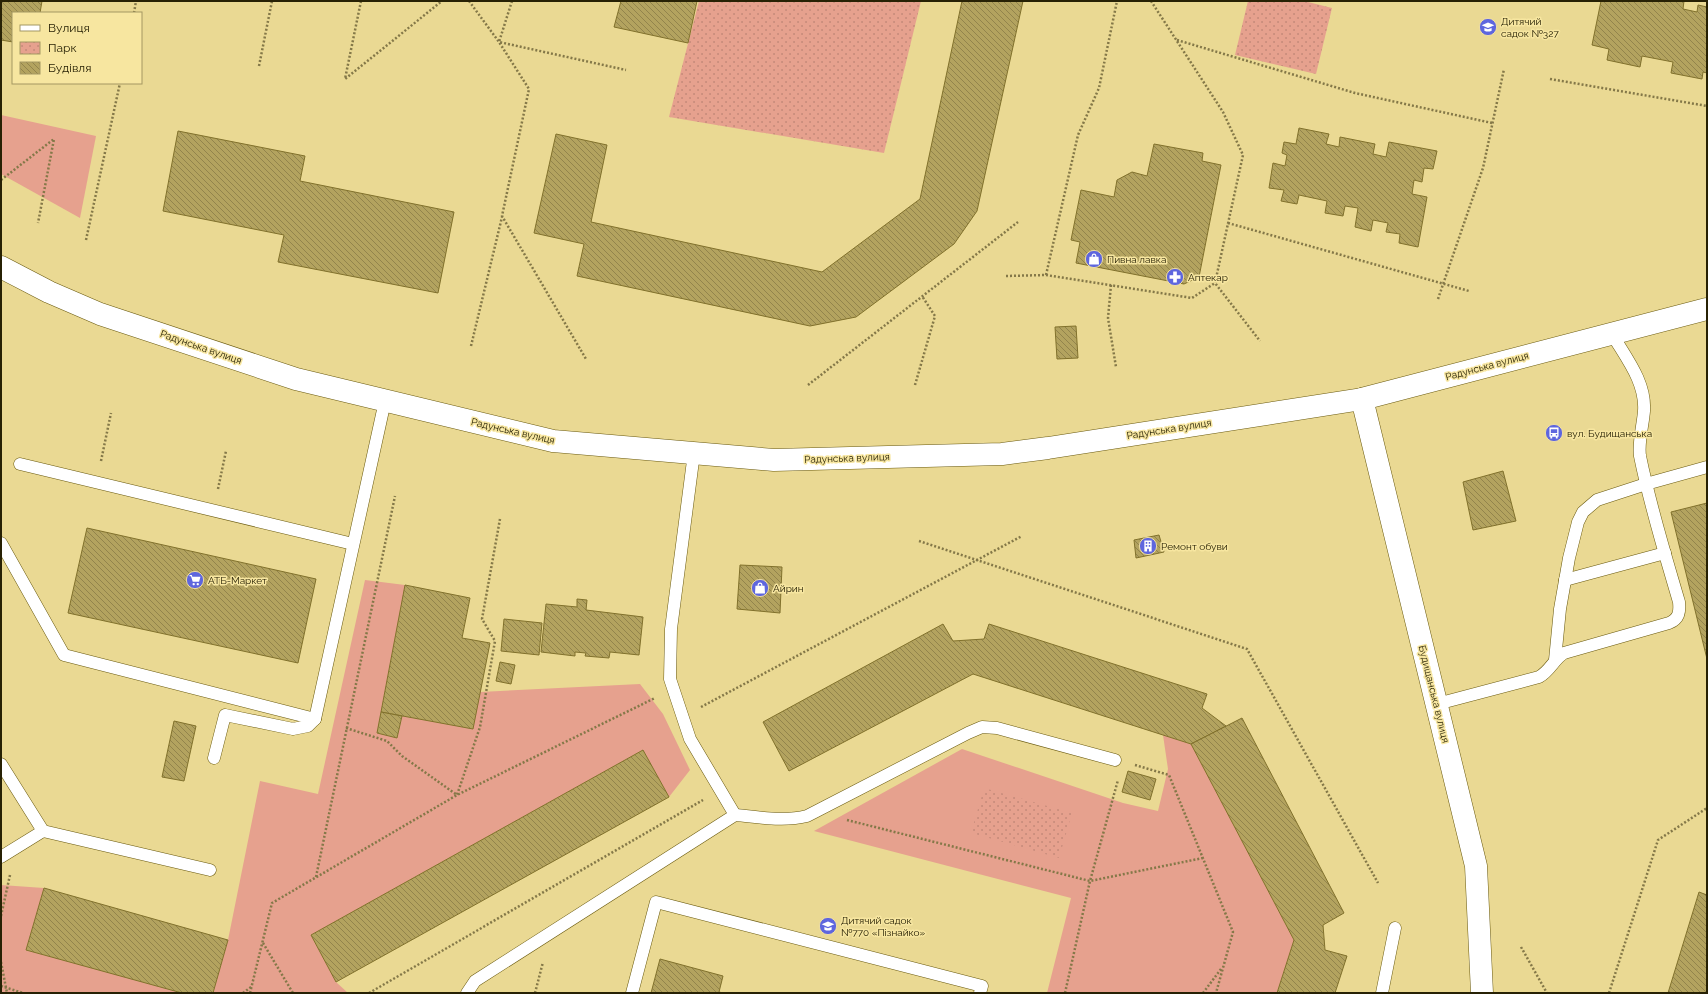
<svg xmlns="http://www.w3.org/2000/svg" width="1708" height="994" viewBox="0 0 1708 994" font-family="Raleway,sans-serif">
	<defs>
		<pattern id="park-dots" width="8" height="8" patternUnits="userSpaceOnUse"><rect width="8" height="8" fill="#e6a18e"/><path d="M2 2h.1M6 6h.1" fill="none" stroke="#c58a79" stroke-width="1.8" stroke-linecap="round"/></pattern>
		<pattern id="building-back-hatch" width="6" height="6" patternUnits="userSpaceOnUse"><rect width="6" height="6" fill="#b3a35f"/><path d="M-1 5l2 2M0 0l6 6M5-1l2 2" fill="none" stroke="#92844c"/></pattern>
	</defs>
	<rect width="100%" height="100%" fill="#ead993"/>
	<g fill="#e6a18e">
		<polygon points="1,115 96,136 80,218 1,174"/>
		<polygon points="365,580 405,585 377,733 397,738 402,716 473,729 480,692 640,684 663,714 690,770 669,797 643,750 311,935 336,982 348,993 213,993 228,940 260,781 318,794"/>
		<polygon points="1163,735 1191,744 1294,940 1277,993 1047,993 1071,898 814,831 962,749 1123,803 1158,811 1168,769"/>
		<polygon points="1,885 44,888 26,950 182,993 1,993"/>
	</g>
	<g fill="url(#park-dots)">
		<polygon points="699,1 921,1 884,153 669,117"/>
		<polygon points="1248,1 1304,1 1332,8 1316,74 1235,55"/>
		<polygon points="984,788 1072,813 1059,858 971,833"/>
	</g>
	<g fill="url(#building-back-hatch)" stroke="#81712c">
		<polygon points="1,1 42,1 40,13 13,13 13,42 1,40"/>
		<polygon points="621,1 697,1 688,43 614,27"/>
		<polygon points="962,1 1023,1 977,211 954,244 856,317 810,326 577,276 584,244 534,233 556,134 607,145 591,222 822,272 920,199"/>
		<polygon points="1601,1 1684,1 1683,9 1697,12 1698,5 1707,7 1707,73 1703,72 1702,79 1671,73 1673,62 1642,56 1640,67 1607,60 1609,49 1592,45"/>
		<polygon points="1299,128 1329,134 1326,144 1339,147 1340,137 1375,144 1373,154 1386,157 1389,142 1437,151 1433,169 1424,168 1422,182 1414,180 1412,194 1427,197 1418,247 1399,243 1400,234 1386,232 1388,223 1373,220 1371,231 1355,227 1358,208 1345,206 1343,216 1325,213 1327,201 1299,195 1297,204 1281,201 1284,190 1269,188 1273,163 1285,166 1287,155 1282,153 1284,142 1296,144"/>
		<polygon points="178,131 305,156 300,181 454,212 438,293 278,262 284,235 163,211"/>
		<polygon points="1154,144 1203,153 1202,161 1221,165 1199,277 1184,284 1076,263 1080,242 1071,240 1081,190 1114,197 1117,180 1132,172 1147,176"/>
		<polygon points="1076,326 1078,358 1057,359 1055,327"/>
		<polygon points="1503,471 1516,521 1473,530 1463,482"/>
		<polygon points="1707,503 1707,659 1671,512"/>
		<polygon points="87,528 316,579 298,663 68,613"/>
		<polygon points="1159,535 1164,552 1136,558 1134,540"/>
		<polygon points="740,565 782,567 780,613 737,609"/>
		<polygon points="405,585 470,598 462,638 490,643 473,729 381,712"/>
		<polygon points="577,599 587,600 586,610 643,617 639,655 610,652 609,658 585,656 586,653 575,652 575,656 541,652 546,604 577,607"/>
		<polygon points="504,619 542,623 539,655 501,651"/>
		<polygon points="943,624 953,641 984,639 989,624 1207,694 1202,708 1226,726 1191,744 973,674 789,771 763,722"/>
		<polygon points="500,662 515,665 511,684 496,681"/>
		<polygon points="381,712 402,716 397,738 377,733"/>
		<polygon points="1242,718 1344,913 1323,925 1325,950 1347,956 1335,993 1277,993 1294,940 1191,744"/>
		<polygon points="174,721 196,726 184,781 162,777"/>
		<polygon points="643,750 669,797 336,982 311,935"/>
		<polygon points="1128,771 1156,779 1150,800 1122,792"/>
		<polygon points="44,888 228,940 213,993 182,993 26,950"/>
		<polygon points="1699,892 1707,895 1707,993 1668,993"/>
		<polygon points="660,959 723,976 719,992 723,993 651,993"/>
	</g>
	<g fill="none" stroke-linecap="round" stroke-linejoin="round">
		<defs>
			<g id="service">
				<polyline points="694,453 671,629 670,679 690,739 735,815"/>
				<polyline points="20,464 353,544"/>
				<polyline points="1,543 64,655 315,719"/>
				<polyline points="1565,580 1665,553"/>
				<polyline points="1555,660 1560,609 1569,558 1578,522 1583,512 1597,500 1646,484 1707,467"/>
				<path d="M1437,704L1539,677C1550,671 1554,659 1564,653L1669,623C1679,619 1680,612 1679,602C1665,554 1650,506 1640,456C1638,442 1643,425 1644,411C1646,382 1626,358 1612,334"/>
				<polyline points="214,758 225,715 293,729 308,726 315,719 385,401"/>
				<polyline points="1,764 43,831 210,870"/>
				<polyline points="1,857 43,831"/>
				<path d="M467,993L475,981L735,815C759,817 783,822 807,816L968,733L982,727L997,728L1115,760"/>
				<polyline points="632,993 656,902 982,986 980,993"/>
				<polyline points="1382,993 1395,928"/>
			</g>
			<polyline id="minor" points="1362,399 1476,866 1482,993"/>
			<polyline id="secondary" points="1,267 49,292 100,314 296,379 553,441 774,460 1002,454 1048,448 1362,399 1707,309"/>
		</defs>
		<use href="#service" stroke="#6a5a0f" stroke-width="13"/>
		<use href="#minor" stroke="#6a5a0f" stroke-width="23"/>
		<use href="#secondary" stroke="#6a5a0f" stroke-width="23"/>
		<g stroke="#847848" stroke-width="2.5" stroke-dasharray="2 2" stroke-linecap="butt">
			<polyline points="361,1 345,79 442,1"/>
			<polyline points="469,1 499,42 626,70"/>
			<polyline points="512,1 499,42 529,89 502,216 586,359"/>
			<polyline points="1151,1 1223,112 1243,155 1215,283 1260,341"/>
			<polyline points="134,13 136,1"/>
			<polyline points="1177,40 1355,93 1492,123"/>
			<polyline points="259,66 272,1"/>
			<polyline points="1550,79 1707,106"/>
			<polyline points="1,180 54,139 38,223"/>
			<polyline points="1228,223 1469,291"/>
			<polyline points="86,240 120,83"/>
			<polyline points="1046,275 1078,135 1099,88 1117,1"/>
			<polyline points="1006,276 1046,275 1192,298 1215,283"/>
			<polyline points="1111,285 1108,318 1116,367"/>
			<polyline points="1438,299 1483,168 1504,69"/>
			<polyline points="471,346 502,217"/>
			<polyline points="808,385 1018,222"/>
			<polyline points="915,385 935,316 922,296"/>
			<polyline points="101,461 111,413"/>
			<polyline points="218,489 226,451"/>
			<polyline points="919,541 1247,649 1378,883"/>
			<polyline points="701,707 1022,536"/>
			<polyline points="346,728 387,741 402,756 457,795 480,727 495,641 482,619 500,519"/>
			<polyline points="1135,765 1169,775 1233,932 1216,993"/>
			<polyline points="847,820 1090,881 1203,858"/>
			<polyline points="316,877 395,496"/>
			<polyline points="1,916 10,875"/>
			<polyline points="263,943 293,993"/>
			<polyline points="1521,947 1547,993"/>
			<polyline points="1,962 7,993"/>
			<polyline points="1,986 23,993"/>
			<polyline points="243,993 251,987"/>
			<polyline points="250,993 272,903 457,795 655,698"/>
			<polyline points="369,993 703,800"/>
			<polyline points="535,993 543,962"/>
			<polyline points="1065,993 1090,881 1118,780"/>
			<polyline points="1203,993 1221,969"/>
			<polyline points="1609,993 1658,840 1707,808"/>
		</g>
		<use href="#service" stroke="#fff" stroke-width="12"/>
		<use href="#minor" stroke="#fff" stroke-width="22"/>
		<use href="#secondary" stroke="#fff" stroke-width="22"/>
	</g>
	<defs>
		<symbol id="school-disc" viewBox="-11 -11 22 22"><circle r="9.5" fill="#5e66de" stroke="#f7e6a0"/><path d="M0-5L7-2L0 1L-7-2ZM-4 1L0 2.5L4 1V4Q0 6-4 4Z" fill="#fff"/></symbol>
		<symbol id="shop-disc" viewBox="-11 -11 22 22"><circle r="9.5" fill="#5e66de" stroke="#f7e6a0"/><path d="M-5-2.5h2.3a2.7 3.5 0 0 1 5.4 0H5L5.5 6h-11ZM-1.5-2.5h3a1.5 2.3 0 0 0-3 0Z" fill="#fff"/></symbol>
		<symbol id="pharmacy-disc" viewBox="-11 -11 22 22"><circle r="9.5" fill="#5e66de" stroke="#f7e6a0"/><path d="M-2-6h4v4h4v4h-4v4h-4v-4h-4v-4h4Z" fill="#fff"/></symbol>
		<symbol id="bus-disc" viewBox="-11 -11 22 22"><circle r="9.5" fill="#5e66de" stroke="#f7e6a0"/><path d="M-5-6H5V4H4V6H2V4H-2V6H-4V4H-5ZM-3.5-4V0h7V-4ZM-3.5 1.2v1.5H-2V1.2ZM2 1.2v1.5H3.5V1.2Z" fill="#fff"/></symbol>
		<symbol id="building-disc" viewBox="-11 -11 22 22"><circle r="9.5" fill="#5e66de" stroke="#f7e6a0"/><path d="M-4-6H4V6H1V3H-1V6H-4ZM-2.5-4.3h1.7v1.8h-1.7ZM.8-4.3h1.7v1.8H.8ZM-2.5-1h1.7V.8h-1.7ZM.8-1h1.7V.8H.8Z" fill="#fff"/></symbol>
		<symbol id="supermarket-disc" viewBox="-11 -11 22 22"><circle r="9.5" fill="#5e66de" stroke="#f7e6a0"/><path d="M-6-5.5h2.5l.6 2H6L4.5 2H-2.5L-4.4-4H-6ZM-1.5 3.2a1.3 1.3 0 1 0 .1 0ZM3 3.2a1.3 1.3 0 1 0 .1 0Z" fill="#fff"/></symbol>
	</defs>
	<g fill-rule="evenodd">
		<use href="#school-disc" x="1478" y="17" width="20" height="20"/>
		<use href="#shop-disc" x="1084" y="249" width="20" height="20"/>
		<use href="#pharmacy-disc" x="1165" y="267" width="20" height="20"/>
		<use href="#bus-disc" x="1544" y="423" width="20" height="20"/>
		<use href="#building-disc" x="1138" y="536" width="20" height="20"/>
		<use href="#supermarket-disc" x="185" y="570" width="20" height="20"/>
		<use href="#shop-disc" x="750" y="578" width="20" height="20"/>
		<use href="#school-disc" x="818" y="916" width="20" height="20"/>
	</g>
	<g text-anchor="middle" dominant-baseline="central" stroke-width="3" stroke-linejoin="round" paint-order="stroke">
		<g font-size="10" fill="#272104" stroke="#f7e6a0" text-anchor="start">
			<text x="1501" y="21">Дитячий<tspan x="1501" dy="12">садок №327</tspan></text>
			<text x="1107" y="259">Пивна лавка</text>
			<text x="1188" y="277">Аптекар</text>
			<text x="1567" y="433">вул. Будищанська</text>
			<text x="1161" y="546">Ремонт обуви</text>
			<text x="208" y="580">АТБ-Маркет</text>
			<text x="773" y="588">Айрин</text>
			<text x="841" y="920">Дитячий садок<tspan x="841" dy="12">№770 «Пізнайко»</tspan></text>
		</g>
		<g font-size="10" fill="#272104" stroke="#f7e6a0">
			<text transform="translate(201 347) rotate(19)">Радунська вулиця</text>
			<text transform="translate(1487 366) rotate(-15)">Радунська вулиця</text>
			<text transform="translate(1169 429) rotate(-9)">Радунська вулиця</text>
			<text transform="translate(513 431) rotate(13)">Радунська вулиця</text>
			<text transform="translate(847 458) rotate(-2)">Радунська вулиця</text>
			<text transform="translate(1434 694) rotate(76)">Будищанська вулиця</text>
		</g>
	</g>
	<rect width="1708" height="994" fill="none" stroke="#272104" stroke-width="4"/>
	<rect x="12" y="12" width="130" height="72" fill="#f7e6a0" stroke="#a49762"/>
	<rect x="20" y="25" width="20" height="6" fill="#ffffff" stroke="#a49762"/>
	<text x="48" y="32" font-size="12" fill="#272104">Вулиця</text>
	<rect x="20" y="42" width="20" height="12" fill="url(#park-dots)" stroke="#a49762"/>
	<text x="48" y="52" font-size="12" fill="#272104">Парк</text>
	<rect x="20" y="62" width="20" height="12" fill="url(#building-back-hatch)" stroke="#a49762"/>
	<text x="48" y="72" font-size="12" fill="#272104">Будівля</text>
</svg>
